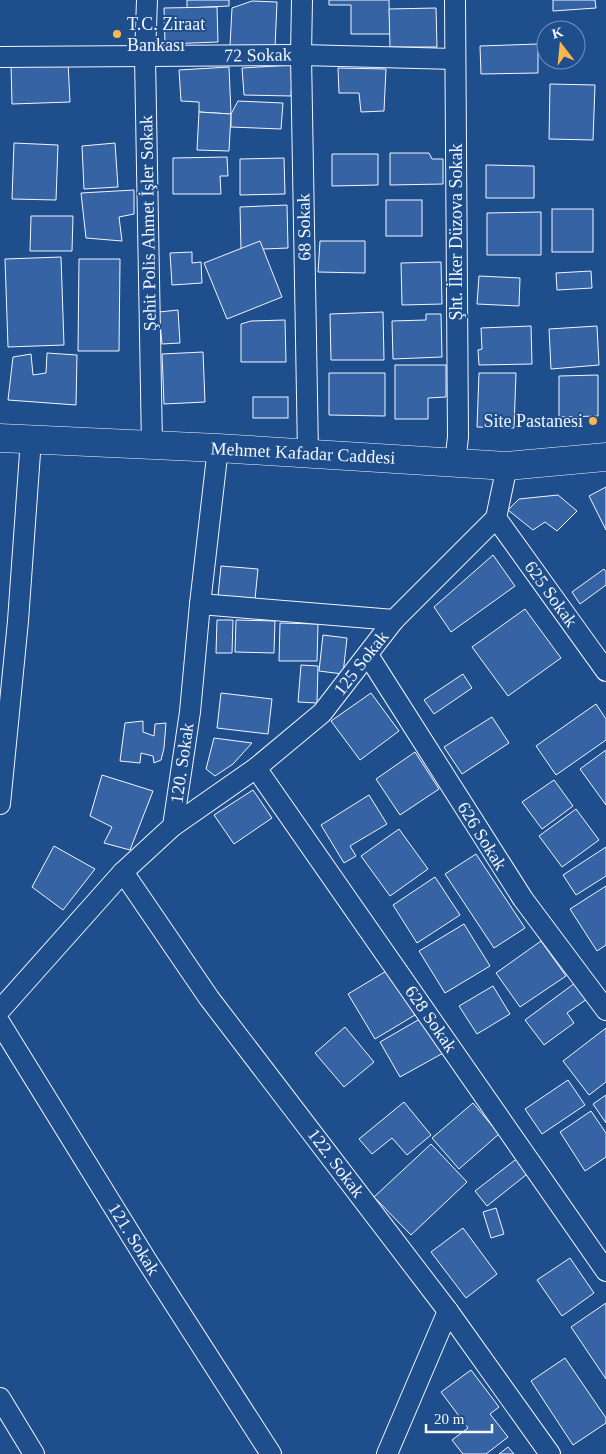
<svg xmlns="http://www.w3.org/2000/svg" width="606" height="1454" viewBox="0 0 606 1454" font-family="Georgia,serif">
	<rect width="100%" height="100%" fill="#1f4e8c"/>
	<g fill="#3563a3" stroke="#f2f6ff">
		<polygon points="187,0 229,0 229,6 187,8"/>
		<polygon points="329,0 389,0 390,34 351,34 351,5 329,5"/>
		<polygon points="553,0 595,0 596,8 553,11"/>
		<polygon points="252,1 277,2 275,48 230,46 232,8"/>
		<polygon points="217,7 218,42 165,44 164,8"/>
		<polygon points="436,8 437,47 390,47 389,9"/>
		<polygon points="538,44 538,73 481,74 480,46"/>
		<polygon points="68,62 70,102 12,104 11,64"/>
		<polygon points="293,65 291,96 244,95 242,68"/>
		<polygon points="229,67 231,114 199,112 199,102 181,101 179,70"/>
		<polygon points="338,68 386,69 384,111 361,112 359,93 339,93"/>
		<polygon points="550,84 595,85 593,140 549,139"/>
		<polygon points="238,101 283,103 281,129 231,127 231,114"/>
		<polygon points="199,112 231,114 229,151 197,150"/>
		<polygon points="14,143 58,145 56,200 12,199"/>
		<polygon points="115,143 118,187 84,189 82,146"/>
		<polygon points="390,153 429,153 432,159 443,159 443,184 390,185"/>
		<polygon points="332,154 378,154 378,185 332,186"/>
		<polygon points="227,157 228,176 220,176 221,194 173,194 173,158"/>
		<polygon points="284,158 285,194 240,195 240,159"/>
		<polygon points="486,165 534,166 534,198 486,198"/>
		<polygon points="134,190 134,214 119,217 122,241 86,238 81,193"/>
		<rect x="386" y="200" width="36" height="36"/>
		<polygon points="287,205 288,248 241,250 240,207"/>
		<rect x="552" y="209" width="41" height="43"/>
		<polygon points="541,212 541,255 487,255 487,213"/>
		<polygon points="31,216 73,216 72,251 30,251"/>
		<polygon points="260,241 282,297 227,319 204,263"/>
		<polygon points="320,241 365,241 365,273 318,272"/>
		<polygon points="192,252 192,263 201,262 202,283 172,285 170,253"/>
		<polygon points="61,257 64,345 8,347 5,259"/>
		<polygon points="79,259 120,259 119,351 78,351"/>
		<polygon points="441,262 442,304 402,305 401,263"/>
		<polygon points="591,271 592,288 557,290 556,273"/>
		<polygon points="479,276 520,278 519,306 477,304"/>
		<polygon points="178,310 180,343 162,344 159,312"/>
		<polygon points="383,312 384,360 331,360 330,314"/>
		<polygon points="426,314 441,314 442,357 393,359 392,321 426,320"/>
		<polygon points="285,320 286,362 241,362 241,324 251,321"/>
		<polygon points="531,326 532,364 479,365 478,350 482,349 481,328"/>
		<polygon points="597,326 599,365 551,369 549,329"/>
		<polygon points="203,352 205,402 164,404 162,354"/>
		<polygon points="47,353 77,355 76,405 8,400 13,357 31,354 33,375 46,373"/>
		<polygon points="395,365 446,365 446,397 428,398 428,419 395,419"/>
		<polygon points="329,373 385,373 385,416 329,415"/>
		<polygon points="479,373 516,373 514,428 477,427"/>
		<polygon points="598,375 598,416 559,417 559,376"/>
		<rect x="253" y="397" width="35" height="21"/>
		<polygon points="606,487 606,530 589,496"/>
		<polygon points="558,495 577,511 557,531 545,522 533,530 508,510 519,499"/>
		<polygon points="493,555 515,586 451,632 434,607"/>
		<polygon points="221,566 258,569 255,599 218,596"/>
		<polygon points="604,569 606,572 606,585 580,604 572,592"/>
		<polygon points="525,609 561,658 508,696 472,647"/>
		<polygon points="217,620 233,620 232,653 216,653"/>
		<polygon points="236,620 275,621 274,653 235,652"/>
		<polygon points="280,623 318,624 317,661 279,661"/>
		<polygon points="323,635 347,638 343,674 319,671"/>
		<polygon points="301,665 318,666 317,703 298,702"/>
		<polygon points="463,674 472,688 434,714 424,700"/>
		<polygon points="221,693 272,699 268,734 217,728"/>
		<polygon points="371,693 399,731 360,760 331,721"/>
		<polygon points="596,704 606,719 606,740 556,775 536,746"/>
		<polygon points="492,717 509,743 462,774 444,747"/>
		<polygon points="143,721 143,732 154,736 155,724 166,723 164,748 161,760 154,763 153,756 141,753 140,763 120,761 125,723"/>
		<polygon points="214,738 252,743 233,764 215,776 206,769"/>
		<polygon points="606,750 606,805 580,769"/>
		<polygon points="415,752 439,789 400,815 376,779"/>
		<polygon points="102,775 153,791 130,850 104,843 112,827 90,816"/>
		<polygon points="554,780 573,806 542,829 522,802"/>
		<polygon points="253,790 272,818 234,844 214,815"/>
		<polygon points="369,795 387,824 350,846 356,856 344,863 321,825"/>
		<polygon points="576,809 599,840 562,867 539,836"/>
		<polygon points="399,829 428,869 390,896 361,856"/>
		<polygon points="54,846 95,869 63,910 32,887"/>
		<polygon points="606,847 606,876 576,895 563,875"/>
		<polygon points="476,854 525,928 494,948 445,874"/>
		<polygon points="435,877 460,915 417,943 393,905"/>
		<polygon points="606,886 606,945 597,951 570,909"/>
		<polygon points="464,924 490,966 445,993 419,951"/>
		<polygon points="541,941 566,976 520,1007 496,973"/>
		<polygon points="388,970 415,1015 375,1039 348,994"/>
		<polygon points="575,983 587,999 567,1013 574,1023 544,1045 525,1020"/>
		<polygon points="493,986 510,1014 477,1034 459,1006"/>
		<polygon points="425,1016 445,1052 400,1077 380,1042"/>
		<polygon points="345,1027 374,1062 344,1087 315,1053"/>
		<polygon points="606,1028 606,1082 589,1095 563,1061"/>
		<polygon points="568,1080 585,1105 542,1134 525,1109"/>
		<polygon points="606,1095 606,1123 593,1104"/>
		<polygon points="404,1102 431,1135 407,1155 392,1138 372,1154 359,1139"/>
		<polygon points="473,1103 499,1134 459,1169 432,1138"/>
		<polygon points="591,1111 606,1133 606,1157 585,1171 560,1132"/>
		<polygon points="431,1144 467,1182 411,1235 374,1197"/>
		<polygon points="519,1157 531,1171 487,1206 475,1191"/>
		<polygon points="496,1208 504,1234 491,1238 483,1212"/>
		<polygon points="463,1228 497,1274 466,1298 431,1252"/>
		<polygon points="570,1258 594,1293 562,1316 537,1280"/>
		<polygon points="606,1303 606,1379 571,1327"/>
		<polygon points="565,1358 606,1418 606,1423 573,1445 531,1381"/>
		<polygon points="471,1370 499,1407 490,1414 508,1437 486,1454 463,1454 452,1440 468,1428 441,1392"/>
		<polygon points="508,1447 514,1454 499,1454"/>
	</g>
	<g fill="none" stroke-linecap="round" stroke-linejoin="round">
		<defs>
			<g id="minor">
				<polyline points="147,0 145,57 152,445"/>
				<polyline points="302,0 301,55 308,453"/>
				<polyline points="0,57 301,55 455,59"/>
				<polyline points="455,463 458,437 455,0"/>
				<polyline points="496,518 606,671"/>
				<polyline points="200,604 394,620"/>
				<polyline points="368,655 523,899 606,1010"/>
				<polyline points="256,768 606,1271"/>
				<polyline points="0,804 18,621 31,439"/>
				<polyline points="173,826 256,768 322,713 394,620 496,518 507,466"/>
				<polyline points="123,872 209,998 448,1311 550,1454"/>
				<polyline points="0,1010 123,872 173,826 190,712 200,604 218,448"/>
				<polyline points="0,1023 147,1261 271,1454"/>
				<polyline points="0,1398 34,1454"/>
				<polyline points="387,1454 448,1311"/>
			</g>
			<polyline id="secondary" points="0,438 218,448 507,466 606,457"/>
		</defs>
		<use href="#minor" stroke="#f2f6ff" stroke-width="22"/>
		<use href="#secondary" stroke="#f2f6ff" stroke-width="29"/>
		<use href="#minor" stroke="#1f4e8c" stroke-width="20"/>
		<use href="#secondary" stroke="#1f4e8c" stroke-width="28"/>
	</g>
	<g fill="#ffb74d" stroke="#1f4e8c" stroke-width="2">
		<circle cx="117" cy="34" r="5"/>
		<circle cx="593" cy="421" r="5"/>
	</g>
	<g text-anchor="middle" dominant-baseline="central" stroke-width="4" stroke-linejoin="round" paint-order="stroke">
		<g font-size="18" fill="#f2f6ff" stroke="#1f4e8c" text-anchor="start">
			<text x="127" y="24">T.C. Ziraat<tspan x="127" dy="21">Bankası</tspan></text>
			<text x="583" y="421" text-anchor="end">Site Pastanesi</text>
		</g>
		<g font-size="18" fill="#f2f6ff" stroke="#1f4e8c">
			<text transform="translate(258 55) rotate(-1)">72 Sokak</text>
			<text transform="translate(148 223) rotate(-91)">Şehit Polis Ahmet İşler Sokak</text>
			<text transform="translate(304 227) rotate(-91)">68 Sokak</text>
			<text transform="translate(456 232) rotate(-90)">Şht. İlker Düzova Sokak</text>
			<text transform="translate(303 453) rotate(3)">Mehmet Kafadar Caddesi</text>
			<text transform="translate(551 594) rotate(54)">625 Sokak</text>
			<text transform="translate(361 663) rotate(-52)">125 Sokak</text>
			<text transform="translate(182 763) rotate(-82)">120. Sokak</text>
			<text transform="translate(482 836) rotate(58)">626 Sokak</text>
			<text transform="translate(431 1019) rotate(55)">628 Sokak</text>
			<text transform="translate(336 1163) rotate(53)">122. Sokak</text>
			<text transform="translate(134 1239) rotate(58)">121. Sokak</text>
		</g>
	</g>
	<g transform="translate(561 45) rotate(344)"><circle r="24" fill="#1f4e8c" stroke="#7391ba"/>
	<path d="M0-4L9 19L0 12L-9 19Z" fill="#ffb74d"/>
	<text y="-8" font-size="14" font-weight="bold" text-anchor="middle" fill="#f2f6ff">K</text>
	</g>
	<path d="M426 1424v8h66v-8" fill="none" stroke="#f2f6ff" stroke-width="2.5"/>
	<text x="434" y="1424" font-size="15" fill="#f2f6ff" stroke="#1f4e8c" stroke-width="4" paint-order="stroke">20 m</text>
</svg>
